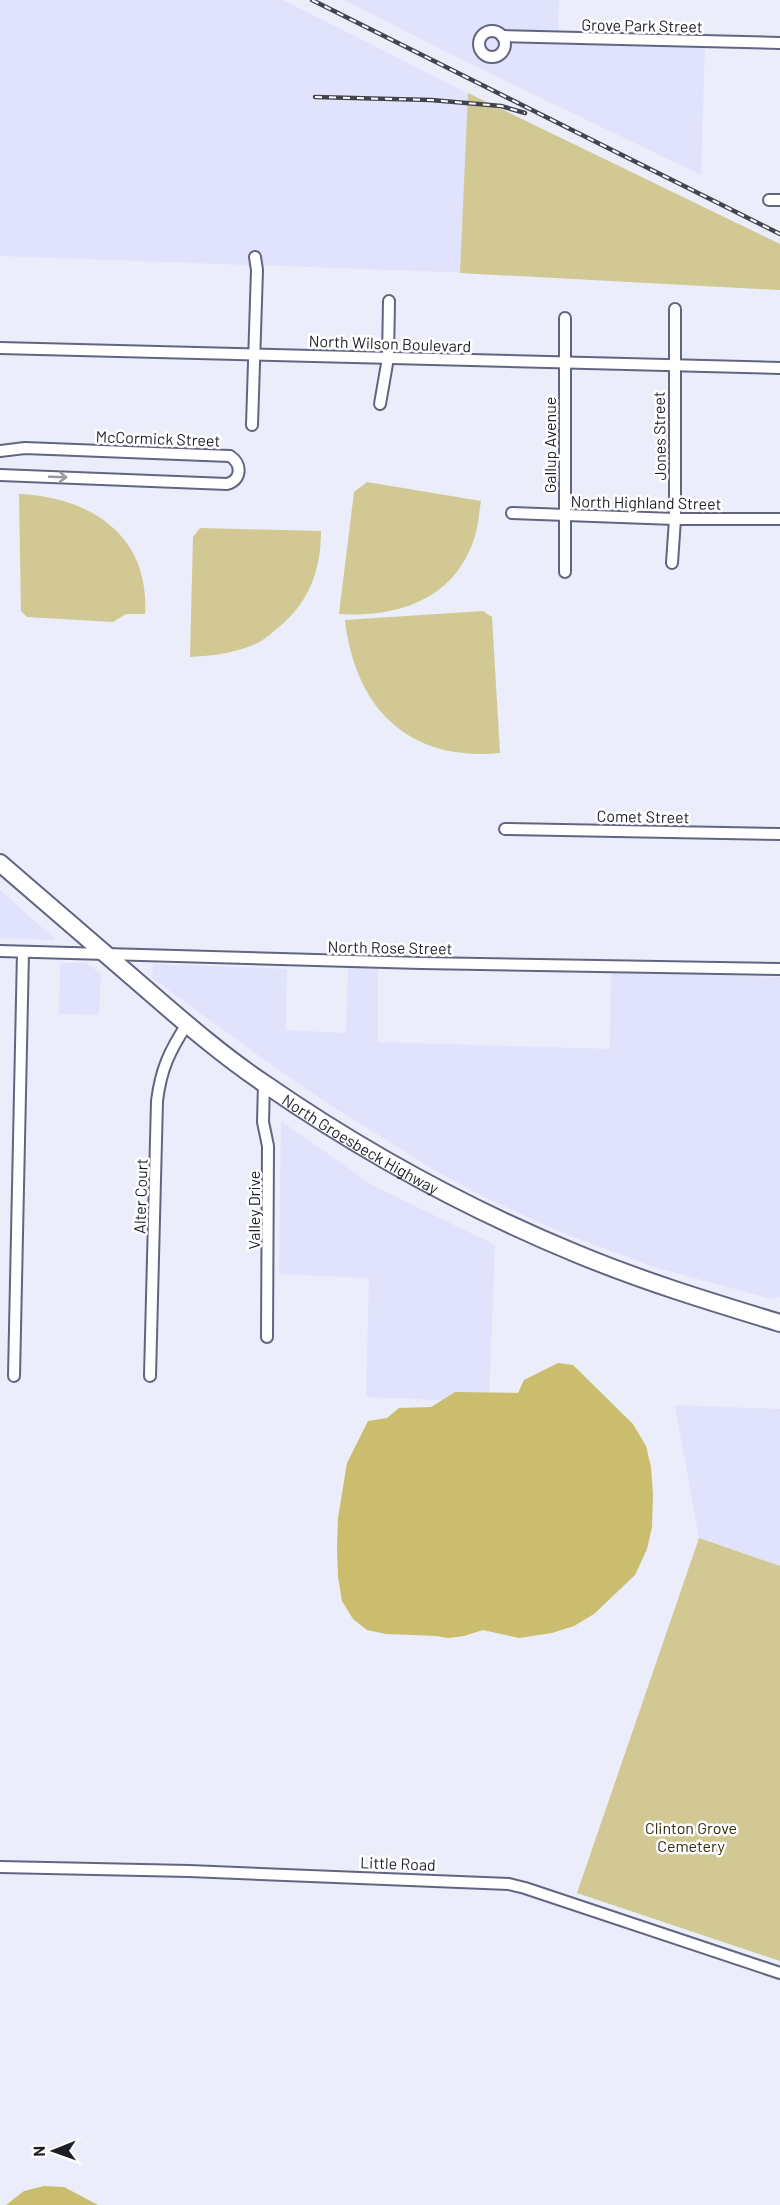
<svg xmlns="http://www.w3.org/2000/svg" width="780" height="2205" viewBox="0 0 780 2205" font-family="Barlow,sans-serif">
	<rect width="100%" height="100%" fill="#ebedfa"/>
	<g fill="#e0e3fb">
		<polygon points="0,0 283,0 535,127 532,275 0,256"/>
		<polygon points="344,0 559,0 558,44 705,47 701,175 448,53"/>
		<polygon points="0,890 56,940 0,938"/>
		<polygon points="60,963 86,963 101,974 99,1015 59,1014"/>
		<polygon points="153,964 287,969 286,1030 346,1033 348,967 378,969 378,1042 610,1049 611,972 780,977 780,1297 771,1299 654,1267 558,1231 480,1195 431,1168 330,1105 273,1066 152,978"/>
		<polygon points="281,1121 372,1185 495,1245 489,1402 366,1397 369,1278 279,1274"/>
		<polygon points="675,1405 780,1409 780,1566 699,1538"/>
	</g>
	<g fill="#d1c894">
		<polygon points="468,93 780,244 780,290 460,273"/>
		<path d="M367,482L481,501C479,511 479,522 476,532C459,597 401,618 339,614L354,492Z"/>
		<path d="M19,494C90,497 150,535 145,614H126L113,622L27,617L21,611Z"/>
		<path d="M200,528L321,531C321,574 307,606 273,632C265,639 256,645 245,648C227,654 209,656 190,657L193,537Z"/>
		<path d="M483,611L492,617L500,753C408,762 355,708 345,620Z"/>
		<polygon points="699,1538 780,1566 780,1961 577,1893"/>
	</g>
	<g fill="#cabd6e">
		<polygon points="558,1363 573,1365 633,1424 646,1446 651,1467 653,1495 652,1527 647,1549 635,1575 594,1614 574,1626 552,1633 519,1638 483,1630 464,1636 448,1638 436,1636 386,1634 367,1630 353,1619 342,1601 338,1577 337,1548 338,1518 347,1463 368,1421 387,1418 399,1408 431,1407 455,1392 518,1393 524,1380"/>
		<polygon points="44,2186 64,2187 98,2205 6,2205 24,2191"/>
	</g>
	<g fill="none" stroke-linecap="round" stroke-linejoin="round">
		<defs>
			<g id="street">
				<circle cx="492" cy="44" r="13"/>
				<polyline points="502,36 780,43"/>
				<polyline points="769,200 780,200"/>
				<polyline points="0,348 780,368"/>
				<polyline points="380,404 388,358 389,301"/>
				<polyline points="252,425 257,270 255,257"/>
				<path d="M0,451L25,448L230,456C242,464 242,480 227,484L0,475"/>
				<polyline points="512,513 675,519 780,519"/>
				<polyline points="672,563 675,519 675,309"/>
				<polyline points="565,572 565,318"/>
				<polyline points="505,829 780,834"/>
				<polyline points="0,951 421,963 780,969"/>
				<polyline points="264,1084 263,1122 268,1146 267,1337"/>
				<polyline points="14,1376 23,952"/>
				<path d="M150,1376L157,1101C161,1069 169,1052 187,1024"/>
				<polyline points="0,1867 189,1871 509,1884 525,1888 780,1973"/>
			</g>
			<g id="primary">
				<path id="s1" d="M0,863C49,905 97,947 146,989C184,1022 223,1056 265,1084C362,1151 466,1208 575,1253C642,1281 711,1302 780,1323"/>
			</g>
		</defs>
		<use href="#street" stroke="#626582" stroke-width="14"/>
		<use href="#primary" stroke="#626582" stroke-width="20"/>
		<use href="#street" stroke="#fff" stroke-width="10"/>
		<use href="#primary" stroke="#fff" stroke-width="16"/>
		<defs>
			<g id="rail">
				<polyline points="312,0 780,234"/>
				<polyline points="315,97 431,100 501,106 525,113"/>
			</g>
		</defs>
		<use href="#rail" stroke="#41434f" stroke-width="4.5"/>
		<use href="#rail" stroke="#fff" stroke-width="2" stroke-dasharray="7" stroke-linecap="butt"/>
	</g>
	<defs><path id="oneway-shaft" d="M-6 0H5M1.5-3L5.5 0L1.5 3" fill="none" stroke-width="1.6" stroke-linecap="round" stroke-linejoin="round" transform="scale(1.5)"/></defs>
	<use stroke="#999a9f" href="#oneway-shaft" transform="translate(58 477) rotate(2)"/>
	<g text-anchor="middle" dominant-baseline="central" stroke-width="5" stroke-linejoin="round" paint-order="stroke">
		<g font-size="16" fill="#1d1e2a" stroke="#fff">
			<text transform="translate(642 25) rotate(1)">Grove Park Street</text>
			<text transform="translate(390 343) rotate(2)">North Wilson Boulevard</text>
			<text transform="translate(659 436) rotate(-91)">Jones Street</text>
			<text transform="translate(158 438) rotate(2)">McCormick Street</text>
			<text transform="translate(549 445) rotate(-90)">Gallup Avenue</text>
			<text transform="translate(646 502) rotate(1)">North Highland Street</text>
			<text transform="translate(643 816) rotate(1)">Comet Street</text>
			<text transform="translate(390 947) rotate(1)">North Rose Street</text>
			<text stroke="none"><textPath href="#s1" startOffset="458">North Groesbeck Highway</textPath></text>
			<text transform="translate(140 1196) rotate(-88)">Alter Court</text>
			<text transform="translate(253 1210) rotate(-90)">Valley Drive</text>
			<text transform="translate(398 1863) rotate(2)">Little Road</text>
		</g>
		<g font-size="16" fill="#332d09" stroke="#fff">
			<text x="691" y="1827">Clinton Grove<tspan x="691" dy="18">Cemetery</tspan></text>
		</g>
	</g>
	<g transform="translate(54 2151) rotate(269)" stroke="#ffffff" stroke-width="4.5" paint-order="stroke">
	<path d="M0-4.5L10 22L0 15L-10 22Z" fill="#1d1e2a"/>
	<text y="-9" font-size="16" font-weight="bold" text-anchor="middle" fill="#1d1e2a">N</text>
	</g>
</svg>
